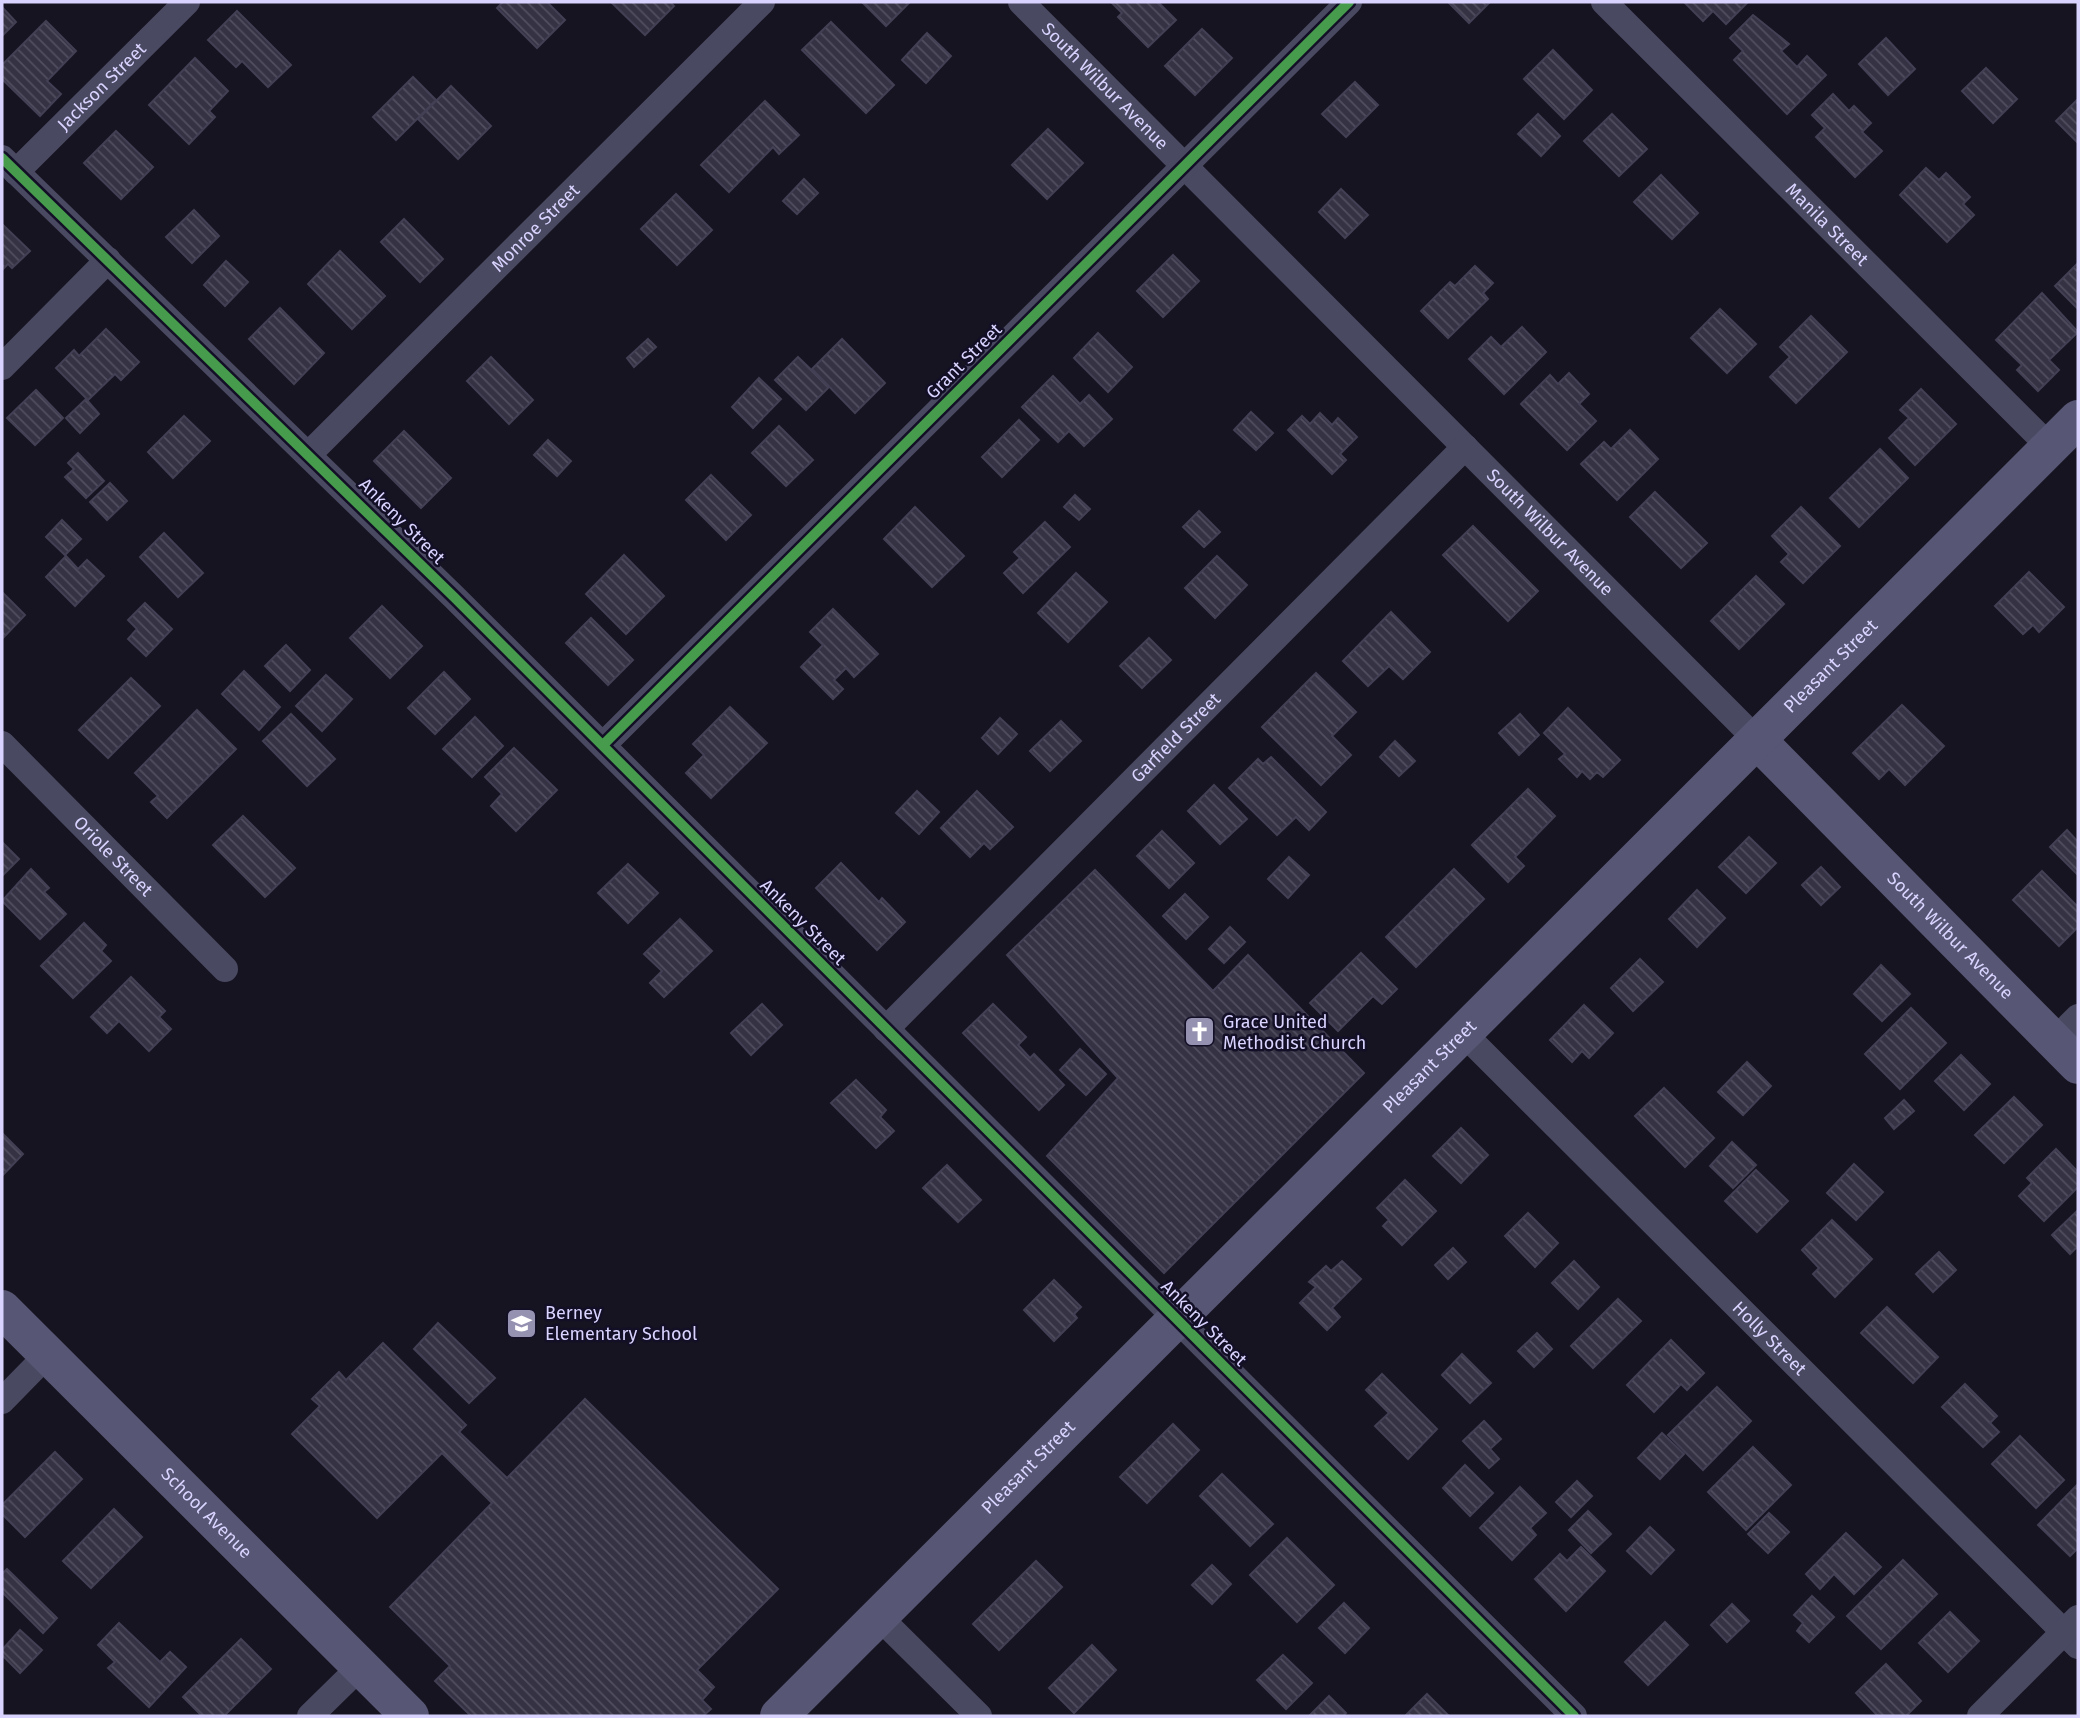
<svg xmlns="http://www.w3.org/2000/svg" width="2080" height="1718" viewBox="0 0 2080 1718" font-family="'Fira Sans',sans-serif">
	<defs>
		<pattern id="building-back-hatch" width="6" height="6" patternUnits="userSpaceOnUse" patternTransform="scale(1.75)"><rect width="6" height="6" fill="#343243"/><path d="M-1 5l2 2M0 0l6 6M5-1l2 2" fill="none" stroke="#514f5f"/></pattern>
	</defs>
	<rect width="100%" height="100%" fill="#161421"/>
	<g fill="url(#building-back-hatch)" stroke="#433f54" stroke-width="2">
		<polygon points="503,2 547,2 565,20 537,48 497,8"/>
		<polygon points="611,2 670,2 674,6 645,35"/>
		<polygon points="862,2 910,2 886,26"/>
		<polygon points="1111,2 1158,2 1176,20 1148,47 1118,17 1122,13"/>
		<polygon points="1448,2 1490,2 1469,23"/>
		<polygon points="1684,2 1748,2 1726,24 1713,11 1703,21"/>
		<polygon points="2,7 16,22 2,36"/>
		<polygon points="237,11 291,65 268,87 242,61 236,67 208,40"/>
		<polygon points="1753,15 1789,44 1781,51 1797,67 1807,56 1826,75 1787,114 1734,60 1743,51 1730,38"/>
		<polygon points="46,21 76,51 47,81 61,94 40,116 2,79 2,65"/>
		<polygon points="831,22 894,85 866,113 802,50"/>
		<polygon points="1202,29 1232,58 1195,95 1165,66"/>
		<polygon points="927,33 951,56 926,83 902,60"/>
		<polygon points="1886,38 1915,69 1888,95 1859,64"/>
		<polygon points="1553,50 1592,90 1564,119 1524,79"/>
		<polygon points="195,58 228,91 209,111 215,117 189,144 149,105"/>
		<polygon points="1986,68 2017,99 1993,123 1962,91"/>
		<polygon points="413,77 436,100 396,140 373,117"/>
		<polygon points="1355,82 1378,105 1346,137 1322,114"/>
		<polygon points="451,86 491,126 458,159 418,119"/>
		<polygon points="1833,94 1849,111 1854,106 1871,123 1862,132 1882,151 1855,177 1816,137 1825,128 1812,115"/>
		<polygon points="2078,99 2078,143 2056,121"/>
		<polygon points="765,101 799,135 779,154 773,147 729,192 701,165"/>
		<polygon points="1538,114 1560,136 1541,156 1518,134"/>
		<polygon points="1612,114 1647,149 1619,176 1584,141"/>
		<polygon points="1048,129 1083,163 1047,199 1012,165"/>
		<polygon points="116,131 153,167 121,199 84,163"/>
		<polygon points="1926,168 1939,180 1946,173 1970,197 1963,204 1974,215 1947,242 1900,195"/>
		<polygon points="1661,175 1698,213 1672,239 1634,202"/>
		<polygon points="804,179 818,193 797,214 783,201"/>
		<polygon points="1341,189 1368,215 1345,238 1319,212"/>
		<polygon points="676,194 712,230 677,265 641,229"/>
		<polygon points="194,210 219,236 192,263 166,237"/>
		<polygon points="404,219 443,259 420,282 381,242"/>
		<polygon points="2,224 30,251 12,268 8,264 2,270"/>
		<polygon points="340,251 385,296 352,329 308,284"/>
		<polygon points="1173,255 1199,281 1163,317 1137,291"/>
		<polygon points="226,261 248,282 225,306 204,285"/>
		<polygon points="2078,263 2078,309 2055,286"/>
		<polygon points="1475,266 1493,283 1483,293 1488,299 1448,338 1421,311 1450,282 1455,286"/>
		<polygon points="2042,293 2078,332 2049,360 2059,370 2038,391 2017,370 2022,365 1996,340"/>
		<polygon points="280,308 324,353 294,384 249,339"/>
		<polygon points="1720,309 1756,344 1727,373 1691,338"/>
		<polygon points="1811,316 1847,352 1796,403 1770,377 1790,357 1780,347"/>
		<polygon points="1522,327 1546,352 1504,394 1469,359 1491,337 1501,347"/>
		<polygon points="106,329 139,362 121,380 115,374 88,400 56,368 74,350 79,356"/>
		<polygon points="1098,333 1132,367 1108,392 1074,358"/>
		<polygon points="648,339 656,347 634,367 627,358"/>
		<polygon points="842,339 885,383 855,413 812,369"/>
		<polygon points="491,357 533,400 509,424 467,381"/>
		<polygon points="798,357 829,387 806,410 775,380"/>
		<polygon points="1569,373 1589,394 1579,404 1596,421 1567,450 1521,404 1550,375 1558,384"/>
		<polygon points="1053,376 1080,404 1089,395 1112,419 1084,446 1069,431 1058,442 1022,407"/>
		<polygon points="759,378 781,399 753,428 732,407"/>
		<polygon points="1921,389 1956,424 1915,465 1889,438 1909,418 1900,410"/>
		<polygon points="36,390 63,418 35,445 7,418"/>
		<polygon points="86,399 99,414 80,433 66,418"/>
		<polygon points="1251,412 1273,433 1256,450 1234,430"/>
		<polygon points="1320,413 1332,425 1338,418 1357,437 1340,454 1346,460 1332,474 1288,430 1302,416 1310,424"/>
		<polygon points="184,416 210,441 173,478 148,452"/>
		<polygon points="1019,420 1039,440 1002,477 982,457"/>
		<polygon points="779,426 813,460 786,486 752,453"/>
		<polygon points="1630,430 1658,459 1617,500 1581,464 1604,442 1611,449"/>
		<polygon points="404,431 451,478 421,508 374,461"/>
		<polygon points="548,440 571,461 557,476 534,455"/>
		<polygon points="1880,449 1908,478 1859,527 1830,498"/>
		<polygon points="78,453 104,481 86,498 65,477 74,469 68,463"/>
		<polygon points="711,475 751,515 726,540 686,500"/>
		<polygon points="110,483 127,501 107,520 90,502"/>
		<polygon points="1655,492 1707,543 1681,568 1630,517"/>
		<polygon points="1075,495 1090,509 1079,520 1064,507"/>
		<polygon points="915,507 964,556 932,587 884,539"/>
		<polygon points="1801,507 1840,546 1803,583 1781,562 1789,554 1772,536"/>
		<polygon points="1199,511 1220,532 1204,547 1183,527"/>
		<polygon points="62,520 81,539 65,555 46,537"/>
		<polygon points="1045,522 1070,547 1023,593 1004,573 1020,558 1014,552"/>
		<polygon points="1473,526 1538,591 1508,621 1443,555"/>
		<polygon points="164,533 203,573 178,597 140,557"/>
		<polygon points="624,555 664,596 626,634 586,594"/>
		<polygon points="66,556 78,569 87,560 104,576 75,606 46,577"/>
		<polygon points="1217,556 1247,585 1215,618 1185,588"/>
		<polygon points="2029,572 2064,607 2039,632 2033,625 2023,634 1995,606"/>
		<polygon points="1076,573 1107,602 1068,642 1038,613"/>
		<polygon points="1756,576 1784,604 1739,649 1711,621"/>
		<polygon points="2,592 25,615 2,639"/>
		<polygon points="145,603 172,629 146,656 128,639 137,629 128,620"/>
		<polygon points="382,606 422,646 390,678 350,638"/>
		<polygon points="833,609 878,654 854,677 846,668 834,680 843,689 833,699 801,667 823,645 810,632"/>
		<polygon points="1391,612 1430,652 1403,679 1389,666 1368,686 1343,661"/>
		<polygon points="591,618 633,660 608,685 566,643"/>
		<polygon points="1149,638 1171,660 1142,688 1120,666"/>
		<polygon points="286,645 310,670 290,691 265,666"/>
		<polygon points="244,671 280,707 259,730 222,694"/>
		<polygon points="444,672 470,699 435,734 408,708"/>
		<polygon points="1316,673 1356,712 1332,736 1351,755 1321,785 1262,727"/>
		<polygon points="326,675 352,699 322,731 296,706"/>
		<polygon points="131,678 160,706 108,758 79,730"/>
		<polygon points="1902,705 1944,746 1905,785 1889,769 1879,779 1853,753"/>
		<polygon points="730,707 767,743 711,798 686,773 704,755 693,744"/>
		<polygon points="1568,708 1620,760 1603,777 1597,772 1590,779 1582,771 1577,777 1559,759 1565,754 1544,733"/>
		<polygon points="197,710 236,749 167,818 151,802 158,796 135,773"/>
		<polygon points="291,714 335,759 307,786 263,741"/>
		<polygon points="1520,714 1539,735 1519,755 1499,733"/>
		<polygon points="475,717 503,746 472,777 443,749"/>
		<polygon points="1000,718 1017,734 998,754 982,738"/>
		<polygon points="1061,721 1081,741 1050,771 1030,751"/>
		<polygon points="1395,741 1415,761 1399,776 1380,757"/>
		<polygon points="514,748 557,790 516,831 491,806 502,794 485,777"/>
		<polygon points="1271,757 1326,812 1309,830 1296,817 1277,835 1229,788 1258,759 1263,764"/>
		<polygon points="1214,785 1247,819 1220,844 1188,811"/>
		<polygon points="1528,789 1555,816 1515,857 1524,866 1508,882 1472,845"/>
		<polygon points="917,791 939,812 919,834 896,813"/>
		<polygon points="977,791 1013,827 990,849 984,843 970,857 941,828"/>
		<polygon points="243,816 295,868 265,897 213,845"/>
		<polygon points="2067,830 2078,842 2078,875 2050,847"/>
		<polygon points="1162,831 1194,863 1169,888 1137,856"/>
		<polygon points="1749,837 1776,863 1746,893 1719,867"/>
		<polygon points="2,842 19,859 2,876"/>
		<polygon points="1289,857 1309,875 1288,898 1268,879"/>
		<polygon points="841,863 879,902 882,898 905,922 877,950 816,888"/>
		<polygon points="628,864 658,893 628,923 598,893"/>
		<polygon points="1821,867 1840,887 1821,905 1802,885"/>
		<polygon points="31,869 49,888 44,892 66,914 40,939 2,901"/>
		<polygon points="1454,869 1484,899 1416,967 1386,937"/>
		<polygon points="1095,870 1213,991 1248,955 1364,1073 1164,1273 1047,1156 1118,1078 1007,955"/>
		<polygon points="2042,871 2078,907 2078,927 2059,946 2013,900"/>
		<polygon points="1697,890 1725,918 1697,947 1669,919"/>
		<polygon points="1185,894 1208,917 1186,939 1163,916"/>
		<polygon points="680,919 712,951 664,997 650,983 662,971 644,954"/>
		<polygon points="84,923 106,945 101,951 111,961 73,998 41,966"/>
		<polygon points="1230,927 1245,942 1224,963 1209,949"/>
		<polygon points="1361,953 1397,989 1382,1004 1373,996 1338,1031 1310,1003"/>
		<polygon points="1640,959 1663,982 1633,1011 1611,988"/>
		<polygon points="1881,965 1910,994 1882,1021 1854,994"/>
		<polygon points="131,977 165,1011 159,1017 171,1029 149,1051 119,1021 107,1033 91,1017"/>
		<polygon points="762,1004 782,1025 751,1055 731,1033"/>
		<polygon points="993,1004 1026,1037 1018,1045 1030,1058 1034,1054 1064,1085 1039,1110 963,1033"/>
		<polygon points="1584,1005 1613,1033 1589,1058 1582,1051 1572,1062 1550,1040"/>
		<polygon points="1911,1008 1946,1043 1900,1089 1865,1054"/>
		<polygon points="1080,1049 1106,1074 1086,1095 1060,1070"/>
		<polygon points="1961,1055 1990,1084 1964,1110 1935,1081"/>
		<polygon points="1747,1062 1771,1086 1743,1115 1718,1092"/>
		<polygon points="856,1080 886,1110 880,1117 894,1131 876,1148 831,1103"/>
		<polygon points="1664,1088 1714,1138 1685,1167 1635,1116"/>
		<polygon points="2014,1097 2042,1125 2004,1163 1975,1135"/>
		<polygon points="1904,1100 1914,1111 1894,1129 1885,1118"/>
		<polygon points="1461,1128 1488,1155 1461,1183 1433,1156"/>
		<polygon points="2,1133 23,1154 2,1176"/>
		<polygon points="1732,1142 1756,1165 1733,1188 1710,1166"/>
		<polygon points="2056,1149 2078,1172 2078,1187 2044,1221 2019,1196 2032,1183 2027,1178"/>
		<polygon points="1854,1164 1883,1192 1856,1220 1827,1193"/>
		<polygon points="947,1165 981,1200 958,1222 923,1188"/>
		<polygon points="1756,1170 1788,1201 1757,1232 1725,1201"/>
		<polygon points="1405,1180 1436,1211 1402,1245 1383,1226 1389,1220 1377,1208"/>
		<polygon points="2078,1210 2078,1246 2070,1254 2052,1235"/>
		<polygon points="1528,1213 1558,1243 1535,1267 1505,1236"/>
		<polygon points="1832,1220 1872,1259 1835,1297 1813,1274 1819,1268 1802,1250"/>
		<polygon points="1453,1248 1466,1262 1448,1279 1435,1265"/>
		<polygon points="1939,1252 1956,1270 1933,1292 1916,1274"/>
		<polygon points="1342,1261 1361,1279 1332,1308 1340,1317 1327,1330 1300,1303 1316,1287 1309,1282 1326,1266 1331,1271"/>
		<polygon points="1574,1261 1599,1287 1578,1309 1552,1283"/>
		<polygon points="1054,1280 1081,1307 1074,1314 1077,1318 1054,1341 1024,1310"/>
		<polygon points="1618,1299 1641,1321 1593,1368 1571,1346"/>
		<polygon points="1887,1307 1938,1357 1913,1383 1861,1333"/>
		<polygon points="438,1323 495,1378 469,1403 414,1349"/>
		<polygon points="1537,1333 1552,1349 1534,1367 1518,1351"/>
		<polygon points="1671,1340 1704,1373 1687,1390 1681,1384 1654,1412 1627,1385"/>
		<polygon points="383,1343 466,1425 459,1432 507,1478 585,1399 778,1589 697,1670 714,1687 702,1700 711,1709 703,1716 471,1716 435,1681 450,1666 390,1607 492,1503 442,1453 377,1518 292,1434 320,1406 312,1399 339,1372 346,1380"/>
		<polygon points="1462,1354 1491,1383 1470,1403 1442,1375"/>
		<polygon points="1382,1374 1437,1429 1408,1459 1375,1426 1389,1413 1366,1390"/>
		<polygon points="1965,1384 1997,1416 1990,1423 1999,1432 1983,1447 1942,1407"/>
		<polygon points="1717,1387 1751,1421 1703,1470 1668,1435"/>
		<polygon points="1484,1421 1501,1439 1490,1449 1499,1459 1489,1468 1463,1441"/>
		<polygon points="1173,1424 1199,1450 1147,1503 1120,1477"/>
		<polygon points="1662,1433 1684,1454 1660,1479 1638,1458"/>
		<polygon points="2020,1436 2064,1480 2036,1508 1992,1464"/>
		<polygon points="1753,1447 1791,1485 1746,1530 1708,1492"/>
		<polygon points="55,1452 82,1479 25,1537 2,1514 2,1505"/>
		<polygon points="1465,1465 1493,1493 1470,1516 1443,1488"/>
		<polygon points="1222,1474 1273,1524 1250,1546 1200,1496"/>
		<polygon points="1577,1481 1592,1496 1571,1517 1556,1502"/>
		<polygon points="2078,1484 2078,1548 2070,1556 2038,1525"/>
		<polygon points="1520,1487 1546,1513 1530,1528 1536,1535 1512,1560 1480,1528"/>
		<polygon points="114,1509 142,1537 91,1588 63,1561"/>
		<polygon points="1588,1511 1611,1534 1591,1553 1569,1530"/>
		<polygon points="1769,1513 1789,1532 1768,1553 1748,1534"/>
		<polygon points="1650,1527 1674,1550 1651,1574 1627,1551"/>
		<polygon points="1846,1533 1881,1567 1854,1594 1834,1574 1820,1589 1806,1574"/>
		<polygon points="1287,1538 1334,1585 1297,1622 1250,1575"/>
		<polygon points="1581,1547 1605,1571 1566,1611 1535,1579 1560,1554 1567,1561"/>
		<polygon points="1903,1560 1937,1594 1881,1649 1847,1616"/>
		<polygon points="1036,1561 1062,1587 999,1650 973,1624"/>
		<polygon points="1212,1565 1231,1584 1212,1604 1192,1585"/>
		<polygon points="7,1569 57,1618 43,1633 2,1592 2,1574"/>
		<polygon points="1812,1596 1834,1617 1809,1642 1797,1631 1803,1623 1794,1615"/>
		<polygon points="1344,1603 1369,1628 1345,1653 1319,1628"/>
		<polygon points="1732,1604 1749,1621 1727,1642 1711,1625"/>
		<polygon points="1950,1612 1979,1641 1948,1672 1919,1643"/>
		<polygon points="1665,1622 1688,1645 1648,1685 1625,1662"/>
		<polygon points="119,1623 160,1662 170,1652 186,1667 149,1707 108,1668 115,1662 98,1645"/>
		<polygon points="20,1630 42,1650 20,1673 2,1655 2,1650"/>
		<polygon points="241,1639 271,1669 224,1716 202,1716 183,1697"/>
		<polygon points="1092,1645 1116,1670 1074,1713 1049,1688"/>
		<polygon points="1283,1655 1312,1683 1286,1709 1257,1680"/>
		<polygon points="1886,1664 1921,1701 1906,1716 1878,1716 1856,1693"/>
		<polygon points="1427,1694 1449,1716 1405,1716"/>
		<polygon points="1329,1696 1346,1713 1343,1716 1309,1716"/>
	</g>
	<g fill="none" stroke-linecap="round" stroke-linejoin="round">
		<g stroke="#4a4962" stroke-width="26">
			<path id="s1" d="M1021,2L1757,740"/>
			<path id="s2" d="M1604,2L2050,447"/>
			<polyline points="2,158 454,597 1574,1716"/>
			<path id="s3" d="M16,172L187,2"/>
			<polyline points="2,367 108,260"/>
			<path id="s4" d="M309,454L762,2"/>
			<path id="s5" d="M2,744L225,969"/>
			<polyline points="603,745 1349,2"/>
			<path id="s6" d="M886,1029L1465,447"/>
			<path id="s7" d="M1462,1032L2078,1646"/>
			<polyline points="2054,1041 2078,1017"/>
			<polyline points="2,1401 48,1354"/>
			<polyline points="878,1616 979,1716"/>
			<polyline points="310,1716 360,1667"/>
			<polyline points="1980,1716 2078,1618"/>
		</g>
		<g stroke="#575674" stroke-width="38">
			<path id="s8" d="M1757,740L2078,1065"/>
			<path id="s9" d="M2,1309L410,1716"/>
			<path id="s10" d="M779,1716L2078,419"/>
		</g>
		<defs>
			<g id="cycleway">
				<polyline points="2,158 454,597 1574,1716"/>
				<polyline points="603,745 1349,2"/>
			</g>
		</defs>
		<use href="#cycleway" stroke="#130f26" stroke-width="15"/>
		<use href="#cycleway" stroke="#469c4c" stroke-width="10"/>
	</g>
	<defs>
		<symbol id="church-square" viewBox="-11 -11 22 22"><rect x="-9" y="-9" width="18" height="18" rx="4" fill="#9591b1" stroke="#130f26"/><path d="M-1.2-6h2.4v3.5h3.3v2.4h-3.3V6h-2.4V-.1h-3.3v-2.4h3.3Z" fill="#fff"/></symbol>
		<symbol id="school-square" viewBox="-11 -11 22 22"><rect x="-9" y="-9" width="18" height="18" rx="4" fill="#9591b1" stroke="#130f26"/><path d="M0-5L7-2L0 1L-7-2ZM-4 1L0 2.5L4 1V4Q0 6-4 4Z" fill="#fff"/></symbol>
	</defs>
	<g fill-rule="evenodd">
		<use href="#church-square" x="1182" y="1014" width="35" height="35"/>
		<use href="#school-square" x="504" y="1306" width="35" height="35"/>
	</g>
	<g text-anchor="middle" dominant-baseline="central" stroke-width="5" stroke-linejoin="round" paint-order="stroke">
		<g font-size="18" fill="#d9d4ff" stroke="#130f26">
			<text stroke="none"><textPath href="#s3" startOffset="121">Jackson Street</textPath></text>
			<text stroke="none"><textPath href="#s1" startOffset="119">South Wilbur Avenue</textPath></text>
			<text stroke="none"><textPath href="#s2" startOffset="315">Manila Street</textPath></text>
			<text stroke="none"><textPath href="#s4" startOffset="320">Monroe Street</textPath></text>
			<text transform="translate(964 361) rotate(-45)">Grant Street</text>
			<text transform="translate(402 521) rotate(45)">Ankeny Street</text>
			<text stroke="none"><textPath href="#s1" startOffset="749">South Wilbur Avenue</textPath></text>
			<text stroke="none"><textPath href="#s10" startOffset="1486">Pleasant Street</textPath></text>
			<text stroke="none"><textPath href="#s6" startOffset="411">Garfield Street</textPath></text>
			<text stroke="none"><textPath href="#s5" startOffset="158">Oriole Street</textPath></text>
			<text transform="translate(803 922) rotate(45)">Ankeny Street</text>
			<text stroke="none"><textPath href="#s8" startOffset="275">South Wilbur Avenue</textPath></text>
			<text stroke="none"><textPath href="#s10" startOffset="919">Pleasant Street</textPath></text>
			<text transform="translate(1204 1323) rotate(45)">Ankeny Street</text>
			<text stroke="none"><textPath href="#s7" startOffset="434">Holly Street</textPath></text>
			<text stroke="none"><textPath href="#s10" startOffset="352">Pleasant Street</textPath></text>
			<text stroke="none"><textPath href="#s9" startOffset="289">School Avenue</textPath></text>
		</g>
		<g font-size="18" fill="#d9d4ff" stroke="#130f26" text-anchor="start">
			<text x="1223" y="1022">Grace United<tspan x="1223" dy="21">Methodist Church</tspan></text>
			<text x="545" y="1313">Berney<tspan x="545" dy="21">Elementary School</tspan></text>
		</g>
	</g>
	<rect width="2080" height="1718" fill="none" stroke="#d9d4ff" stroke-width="7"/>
</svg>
